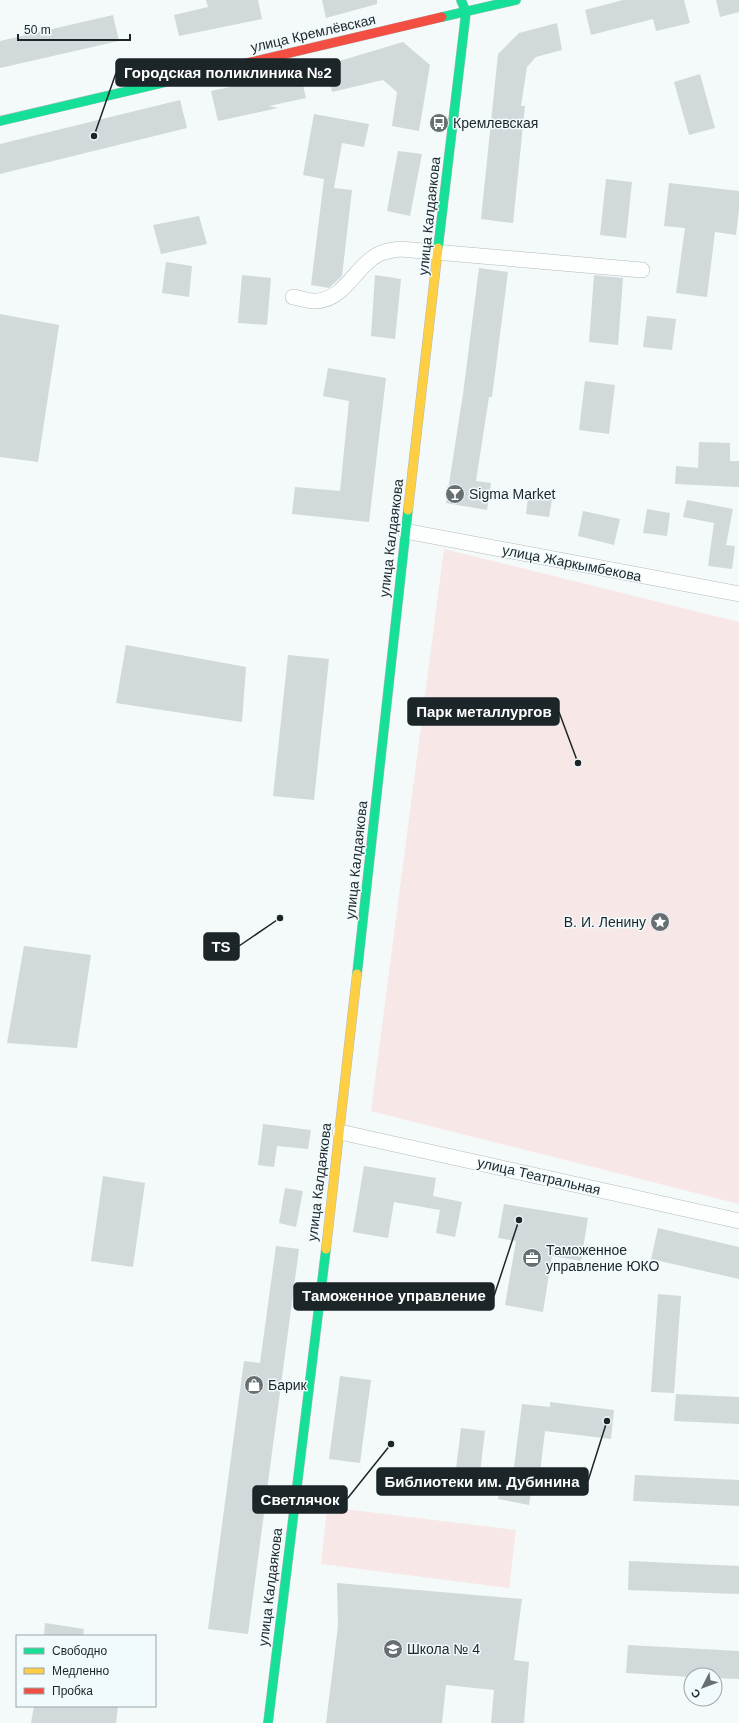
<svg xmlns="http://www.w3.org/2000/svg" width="739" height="1723" viewBox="0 0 739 1723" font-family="Arial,sans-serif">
	<rect width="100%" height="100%" fill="#f4f9fa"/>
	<g fill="#f7e8e7">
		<polygon points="444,549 739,622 739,1204 371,1111"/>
		<polygon points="327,1507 516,1530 509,1588 321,1564"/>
	</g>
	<g fill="#d2d9db">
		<polygon points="206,0 258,0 262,19 179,36 174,15 208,7"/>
		<polygon points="322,0 377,0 377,4 326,18"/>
		<polygon points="623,0 684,0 690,23 656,31 653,19 591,35 585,10"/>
		<polygon points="716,0 739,0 739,12 720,17"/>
		<polygon points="113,15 119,41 0,68 0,41"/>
		<polygon points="557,23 562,50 536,57 527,67 521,106 525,106 513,223 481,219 498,54 519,33"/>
		<polygon points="403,42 430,65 419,131 392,126 397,92 383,80 332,92 326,65"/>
		<polygon points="300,72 306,98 269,106 278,108 218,121 211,91"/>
		<polygon points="700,74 715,128 689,135 674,82"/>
		<polygon points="180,100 187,128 0,174 0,144"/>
		<polygon points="314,114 369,124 364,147 342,143 334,188 352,190 342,276 329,288 311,285 324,179 303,175"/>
		<polygon points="398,151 422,154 410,216 387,211"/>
		<polygon points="606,179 632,182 626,238 600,235"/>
		<polygon points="669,183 739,191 739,210 736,235 715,232 707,297 676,293 685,228 664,226"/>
		<polygon points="199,216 207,244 161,254 153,225"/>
		<polygon points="166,262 192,266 189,297 162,293"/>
		<polygon points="479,268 508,272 492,397 489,397 476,481 491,483 487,510 446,503 463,394"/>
		<polygon points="242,275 271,278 267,325 238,323"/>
		<polygon points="375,275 401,279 395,339 371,336"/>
		<polygon points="594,275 623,278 618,345 589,342"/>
		<polygon points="0,314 59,325 38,462 0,457"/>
		<polygon points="647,316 676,319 672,350 643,347"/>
		<polygon points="328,368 386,378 369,522 292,514 295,487 340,491 349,401 323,396"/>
		<polygon points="585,381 615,385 609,434 579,430"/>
		<polygon points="699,442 730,443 730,461 739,461 739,487 675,484 676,466 698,468"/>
		<polygon points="529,490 553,494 549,517 526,514"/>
		<polygon points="687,500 733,509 726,545 735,546 732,569 708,566 714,523 683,517"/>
		<polygon points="647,509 670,513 667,536 643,533"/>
		<polygon points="583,511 620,519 614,545 578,536"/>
		<polygon points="126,645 246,667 242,722 116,703"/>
		<polygon points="288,655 329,659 314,800 273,796"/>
		<polygon points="24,946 91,955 77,1048 7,1043"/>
		<polygon points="263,1124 311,1130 308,1149 277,1146 274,1167 258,1165"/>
		<polygon points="364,1166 436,1178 433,1196 462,1202 455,1237 436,1233 440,1210 394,1202 388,1238 353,1232"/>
		<polygon points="103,1176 145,1183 133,1267 91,1261"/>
		<polygon points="285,1188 303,1191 296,1227 279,1223"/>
		<polygon points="504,1204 588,1218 581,1261 552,1256 543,1312 505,1305 516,1241 498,1238"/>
		<polygon points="658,1228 739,1247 739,1279 651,1259"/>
		<polygon points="276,1246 299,1249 248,1634 208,1629 244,1361 260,1363"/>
		<polygon points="658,1294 681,1296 674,1393 651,1392"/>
		<polygon points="340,1376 371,1380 360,1463 329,1459"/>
		<polygon points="676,1394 739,1397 739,1424 674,1421"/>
		<polygon points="550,1402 614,1410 611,1439 545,1431 540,1473 534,1472 529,1505 498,1499 502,1474 513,1475 522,1404 550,1407"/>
		<polygon points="461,1428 485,1431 480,1473 456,1469"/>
		<polygon points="635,1475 739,1480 739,1506 633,1501"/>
		<polygon points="629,1561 739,1566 739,1594 628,1590"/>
		<polygon points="337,1583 522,1599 514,1660 529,1662 524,1723 491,1723 494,1690 446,1685 442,1723 326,1723 338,1626"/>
		<polygon points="45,1623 84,1629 83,1636 44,1636"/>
		<polygon points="628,1645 739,1651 739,1679 715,1678 715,1675 691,1675 691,1677 626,1673"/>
		<polygon points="34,1706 118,1706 116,1723 31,1723"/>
	</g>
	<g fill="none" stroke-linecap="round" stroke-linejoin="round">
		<defs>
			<g id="street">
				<path d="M293,297C301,298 310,302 317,301C345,299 355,267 377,255C384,251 392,250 400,249L642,270"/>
				<polyline points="405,531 739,594"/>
				<polyline points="340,1132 739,1221"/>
			</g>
			<g id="fast">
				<polyline points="442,17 516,0"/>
				<polyline points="0,121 247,63"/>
				<polyline points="438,248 466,12 461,0"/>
				<polyline points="357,974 408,510"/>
				<polyline points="268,1723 326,1249"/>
			</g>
			<g id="slow">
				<polyline points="408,510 438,248"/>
				<polyline points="326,1249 357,974"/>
			</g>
			<polyline id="jam" points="247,63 442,17"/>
		</defs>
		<use href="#street" stroke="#b3babc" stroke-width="16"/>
		<use href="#fast" stroke="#b3babc" stroke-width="10"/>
		<use href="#slow" stroke="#b3babc" stroke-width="10"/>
		<use href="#jam" stroke="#b3babc" stroke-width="10"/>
		<use href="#street" stroke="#fdfefe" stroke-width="15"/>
		<use href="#fast" stroke="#16e098" stroke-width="9"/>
		<use href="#slow" stroke="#ffcf43" stroke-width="9"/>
		<use href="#jam" stroke="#f24e42" stroke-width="9"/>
	</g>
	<defs>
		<symbol id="bus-disc" viewBox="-11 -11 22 22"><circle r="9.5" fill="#686f72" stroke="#f1fafd"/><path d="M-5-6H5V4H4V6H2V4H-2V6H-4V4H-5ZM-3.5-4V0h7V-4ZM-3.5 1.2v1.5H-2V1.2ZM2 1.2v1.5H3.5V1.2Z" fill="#fff"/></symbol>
		<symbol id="bar-disc" viewBox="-11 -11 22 22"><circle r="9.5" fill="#686f72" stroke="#f1fafd"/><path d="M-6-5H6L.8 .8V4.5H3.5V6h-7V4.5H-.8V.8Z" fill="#fff"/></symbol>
		<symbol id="sight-disc" viewBox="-11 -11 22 22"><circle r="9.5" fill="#686f72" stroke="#f1fafd"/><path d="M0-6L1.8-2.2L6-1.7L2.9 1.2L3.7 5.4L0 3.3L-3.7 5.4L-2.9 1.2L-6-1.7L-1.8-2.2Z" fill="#fff"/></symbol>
		<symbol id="office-disc" viewBox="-11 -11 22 22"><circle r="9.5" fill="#686f72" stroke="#f1fafd"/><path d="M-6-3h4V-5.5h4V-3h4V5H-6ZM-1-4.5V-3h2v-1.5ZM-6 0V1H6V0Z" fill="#fff"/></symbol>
		<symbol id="shop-disc" viewBox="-11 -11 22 22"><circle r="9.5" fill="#686f72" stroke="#f1fafd"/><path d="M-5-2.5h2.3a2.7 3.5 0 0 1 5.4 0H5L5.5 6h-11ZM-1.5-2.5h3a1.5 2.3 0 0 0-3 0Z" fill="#fff"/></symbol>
		<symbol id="school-disc" viewBox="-11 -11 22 22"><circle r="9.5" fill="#686f72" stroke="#f1fafd"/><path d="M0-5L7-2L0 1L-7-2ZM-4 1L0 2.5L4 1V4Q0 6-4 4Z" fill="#fff"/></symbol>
	</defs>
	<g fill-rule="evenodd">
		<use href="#bus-disc" x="428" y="112" width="22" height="22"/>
		<use href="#bar-disc" x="444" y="483" width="22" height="22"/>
		<use href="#sight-disc" x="649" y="911" width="22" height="22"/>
		<use href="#office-disc" x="521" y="1247" width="22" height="22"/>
		<use href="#shop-disc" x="243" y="1374" width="22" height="22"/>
		<use href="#school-disc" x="382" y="1638" width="22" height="22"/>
	</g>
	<g text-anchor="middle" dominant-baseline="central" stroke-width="3" stroke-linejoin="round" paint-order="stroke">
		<g font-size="14" fill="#1c2528" stroke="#f1fafd">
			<text transform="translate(313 33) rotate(-13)">улица Кремлёвская</text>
			<text transform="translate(429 216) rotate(-84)">улица Калдаякова</text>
			<text transform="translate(391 538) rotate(-83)">улица Калдаякова</text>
			<text transform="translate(572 563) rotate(11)">улица Жаркымбекова</text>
			<text transform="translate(356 860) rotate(-84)">улица Калдаякова</text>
			<text transform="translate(539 1176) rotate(13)">улица Театральная</text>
			<text transform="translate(319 1182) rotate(-83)">улица Калдаякова</text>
			<text transform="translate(270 1587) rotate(-83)">улица Калдаякова</text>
		</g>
		<g font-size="14" fill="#1c2528" stroke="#f1fafd" text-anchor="start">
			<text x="453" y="123">Кремлевская</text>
			<text x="469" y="494">Sigma Market</text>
			<text x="646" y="922" text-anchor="end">В. И. Ленину</text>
			<text x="546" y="1250">Таможенное<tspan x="546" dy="16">управление ЮКО</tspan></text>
			<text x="268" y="1385">Барик</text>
			<text x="407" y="1649">Школа № 4</text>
		</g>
	</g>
	<path fill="none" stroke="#1c2528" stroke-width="1.5" d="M94 136L116 73M578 763L559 712M280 918L239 946M519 1220L494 1296M607 1421L588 1481M391 1444L347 1499"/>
	<g fill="#1c2528" stroke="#f1fafd" stroke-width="1.5">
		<circle cx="94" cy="136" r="4"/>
		<circle cx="578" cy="763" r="4"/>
		<circle cx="280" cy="918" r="4"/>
		<circle cx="519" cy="1220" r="4"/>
		<circle cx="607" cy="1421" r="4"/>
		<circle cx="391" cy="1444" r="4"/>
	</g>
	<g fill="#1c2528" stroke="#1c2528" stroke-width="1.5">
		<rect x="116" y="59" width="224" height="27" rx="4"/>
		<rect x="408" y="698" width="151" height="27" rx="4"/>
		<rect x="204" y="933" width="35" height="27" rx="4"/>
		<rect x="294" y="1283" width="200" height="27" rx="4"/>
		<rect x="377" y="1468" width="211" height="27" rx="4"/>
		<rect x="253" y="1486" width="94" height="27" rx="4"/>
	</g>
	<g font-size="15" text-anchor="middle" font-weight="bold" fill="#fff">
		<text x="228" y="78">Городская поликлиника №2</text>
		<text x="484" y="717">Парк металлургов</text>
		<text x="221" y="952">TS</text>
		<text x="394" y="1301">Таможенное управление</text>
		<text x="482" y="1487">Библиотеки им. Дубинина</text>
		<text x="300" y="1505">Светлячок</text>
	</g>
	<rect x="16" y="1635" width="140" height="72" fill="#f1fafd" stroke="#9ca5a8"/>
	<rect x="24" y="1648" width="20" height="6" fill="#16e098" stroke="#9ca5a8"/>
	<text x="52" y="1655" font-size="12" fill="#1c2528">Свободно</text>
	<rect x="24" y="1668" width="20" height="6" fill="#ffcf43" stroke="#9ca5a8"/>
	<text x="52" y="1675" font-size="12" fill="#1c2528">Медленно</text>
	<rect x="24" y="1688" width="20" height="6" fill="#f24e42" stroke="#9ca5a8"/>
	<text x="52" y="1695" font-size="12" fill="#1c2528">Пробка</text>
	<g transform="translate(703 1687) rotate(228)"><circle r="19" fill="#f1fafd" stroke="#9ca5a8"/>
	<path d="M0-3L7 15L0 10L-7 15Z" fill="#686f72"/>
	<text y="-6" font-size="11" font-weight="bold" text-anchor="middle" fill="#1c2528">С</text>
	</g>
	<path d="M18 34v6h112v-6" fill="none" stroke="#1c2528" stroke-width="2"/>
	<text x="24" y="34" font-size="12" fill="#1c2528" stroke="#f1fafd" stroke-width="3" paint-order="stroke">50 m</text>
</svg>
